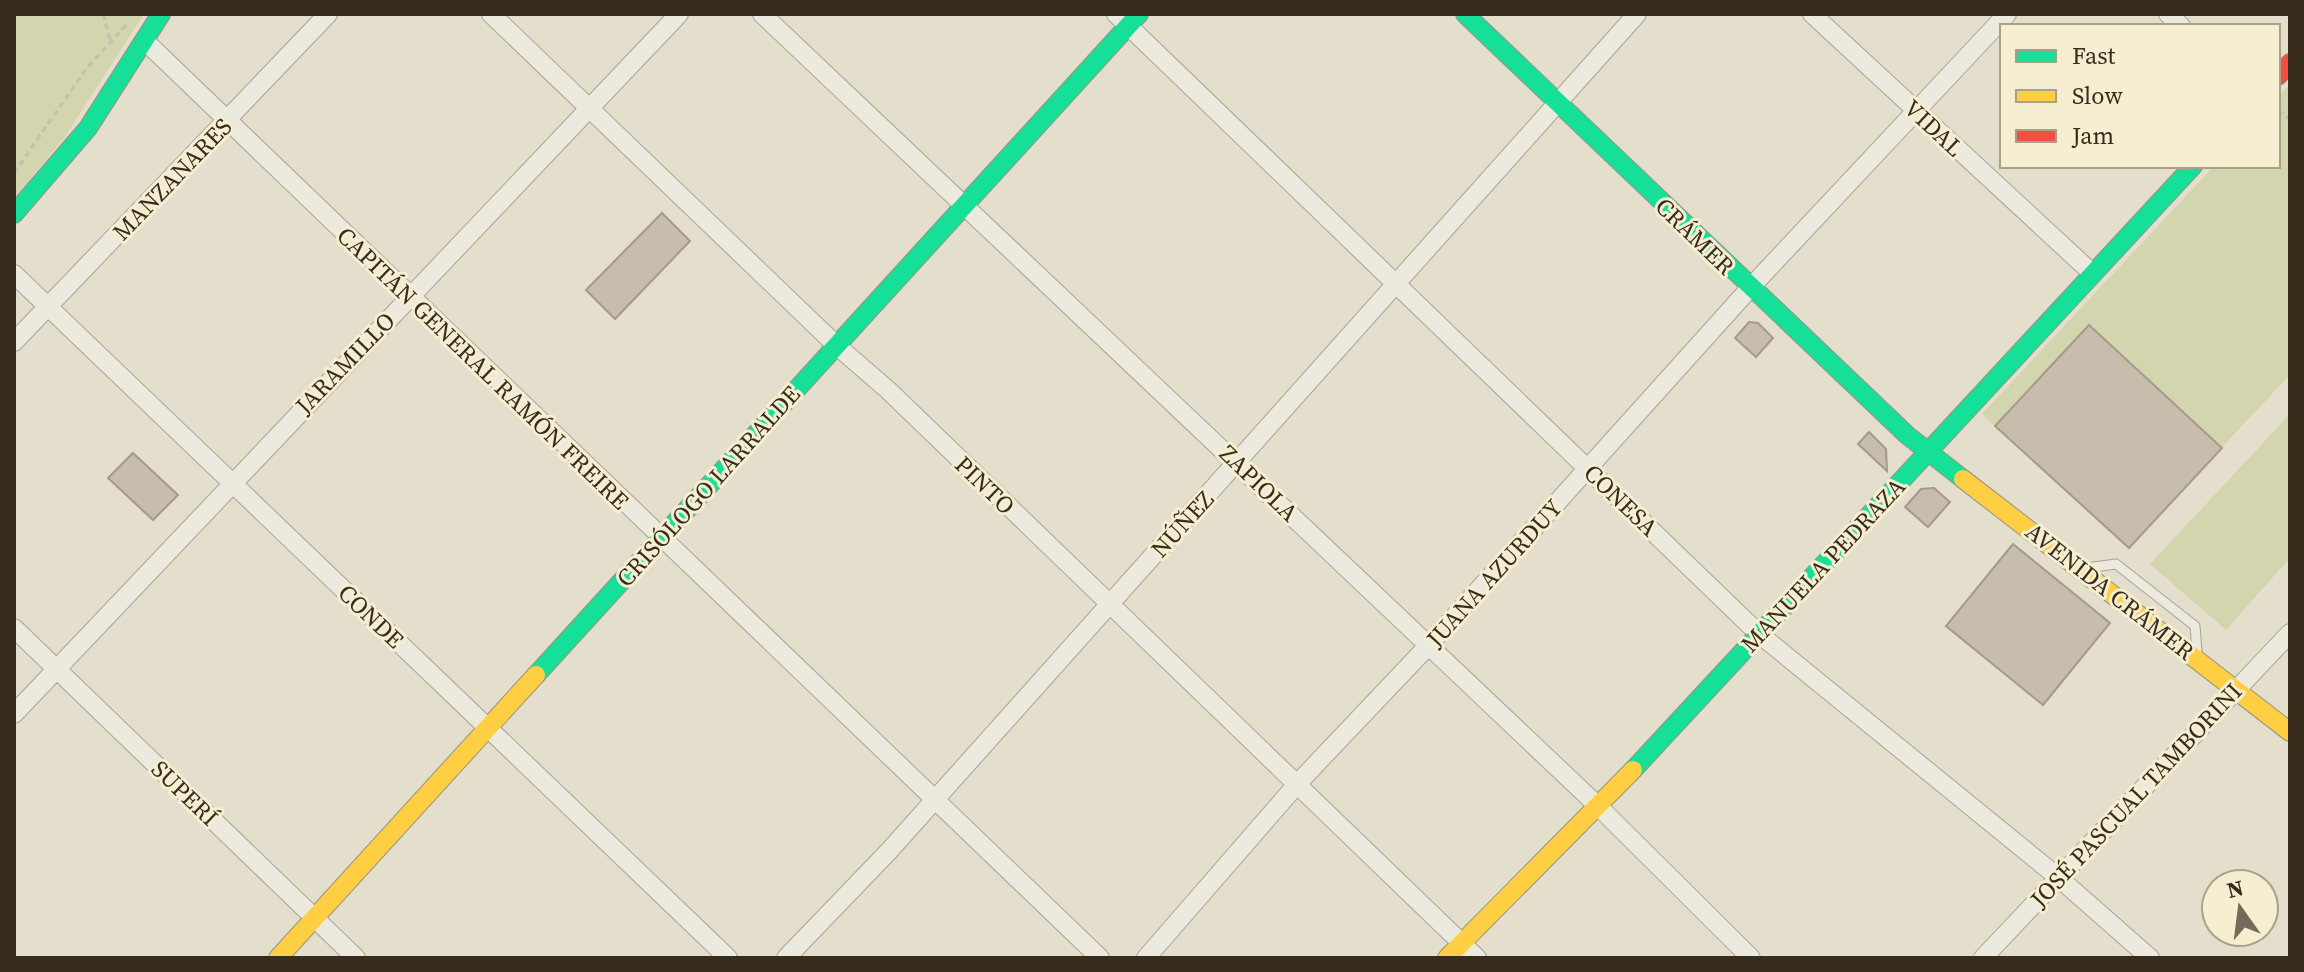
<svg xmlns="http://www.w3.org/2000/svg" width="2304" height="972" viewBox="0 0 2304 972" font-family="'Source Serif 4',serif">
	<rect width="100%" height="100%" fill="#e4decc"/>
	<g fill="#d2d5ae">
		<polygon points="14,14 144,14 64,138 14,198"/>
		<polygon points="2290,84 2290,375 2222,447 2089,326 1995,426 1982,414 2214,166 2278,166 2278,97"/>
		<polygon points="2290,414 2290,558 2226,630 2150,564"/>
	</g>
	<g fill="#c8bcac" stroke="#a49a8b" stroke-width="2">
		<polygon points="662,213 690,241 615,319 586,290"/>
		<polygon points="1749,322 1758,323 1773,338 1756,357 1735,338"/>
		<polygon points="2089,325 2222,448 2129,548 1995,426"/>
		<polygon points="1869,432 1886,449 1887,471 1858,444"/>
		<polygon points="133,453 178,495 153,520 108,478"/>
		<polygon points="1934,488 1950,502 1928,527 1905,507 1921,489"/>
		<polygon points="2013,544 2110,623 2043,705 1946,626"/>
	</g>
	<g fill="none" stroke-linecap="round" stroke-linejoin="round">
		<defs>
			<polyline id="lane" points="2086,568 2116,564 2195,626 2197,651"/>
			<g id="street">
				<polyline points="491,14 836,345 888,390 1477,958"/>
				<polyline points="762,14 1599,807 1751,958"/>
				<polyline points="1116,14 1758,633 2059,878 2150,958"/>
				<polyline points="1812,14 2092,273"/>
				<polyline points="2168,14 2181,26"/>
				<polyline points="146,42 1100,958"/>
				<polyline points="14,274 728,958"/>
				<polyline points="14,342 328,14"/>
				<polyline points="14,628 356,958"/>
				<polyline points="14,714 679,14"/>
				<polyline points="786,958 889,851 1637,14"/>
				<polyline points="1146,958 1298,783 1427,647 1750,288 2007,14"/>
				<polyline points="1983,958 2290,633"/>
			</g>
			<g id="fast">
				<polyline points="1465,14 1907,435 1963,479"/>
				<polyline points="14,214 88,128 161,14"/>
				<polyline points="536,675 1139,14"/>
				<polyline points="1633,770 2193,166"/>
			</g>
			<g id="slow">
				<polyline points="1963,479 2290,732"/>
				<polyline points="278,958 536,675"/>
				<polyline points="1447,958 1633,770"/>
			</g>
			<polyline id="jam" points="2278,76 2290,63"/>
		</defs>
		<use href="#lane" stroke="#a9a395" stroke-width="11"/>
		<use href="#street" stroke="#a9a395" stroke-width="20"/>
		<use href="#fast" stroke="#999285" stroke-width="20"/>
		<use href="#slow" stroke="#999285" stroke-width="20"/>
		<use href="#jam" stroke="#999285" stroke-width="20"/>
		<g stroke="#c5bfb4" stroke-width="3" stroke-dasharray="6 4" stroke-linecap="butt">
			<polyline points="103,14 111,44"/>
			<polyline points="2278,110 2290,119"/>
			<polyline points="14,173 86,69 127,24"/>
		</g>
		<use href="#lane" stroke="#ece9de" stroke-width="9"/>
		<use href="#street" stroke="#ece9de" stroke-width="18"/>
		<use href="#fast" stroke="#16e098" stroke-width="18"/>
		<use href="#slow" stroke="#ffcf43" stroke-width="18"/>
		<use href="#jam" stroke="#f24e42" stroke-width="18"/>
	</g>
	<g text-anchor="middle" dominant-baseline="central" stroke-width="6" stroke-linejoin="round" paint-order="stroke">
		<g font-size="24" fill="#382c1d" stroke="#f6eed1">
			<text transform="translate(1934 128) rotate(43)">VIDAL</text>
			<text transform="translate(172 179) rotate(-46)">MANZANARES</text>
			<text transform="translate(1695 236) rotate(44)">CRÁMER</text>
			<text transform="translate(345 363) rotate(-46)">JARAMILLO</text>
			<text transform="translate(483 368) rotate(44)">CAPITÁN GENERAL RAMÓN FREIRE</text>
			<text transform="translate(1259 483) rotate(44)">ZAPIOLA</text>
			<text transform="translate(985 485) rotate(44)">PINTO</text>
			<text transform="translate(708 486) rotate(-48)">CRISÓLOGO LARRALDE</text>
			<text transform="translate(1621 500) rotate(44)">CONESA</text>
			<text transform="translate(1182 524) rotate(-48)">NÚÑEZ</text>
			<text transform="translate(1823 565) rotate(-47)">MANUELA PEDRAZA</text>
			<text transform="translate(1494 573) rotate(-48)">JUANA AZURDUY</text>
			<text transform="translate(2110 591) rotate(38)">AVENIDA CRÁMER</text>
			<text transform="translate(371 616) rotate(44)">CONDE</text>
			<text transform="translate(185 793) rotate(44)">SUPERÍ</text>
			<text transform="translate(2136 795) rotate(-47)">JOSÉ PASCUAL TAMBORINI</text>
		</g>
	</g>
	<rect width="2304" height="972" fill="none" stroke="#382c1d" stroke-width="32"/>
	<rect x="2000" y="24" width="280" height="144" fill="#f6eed1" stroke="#aaa089" stroke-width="2"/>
	<rect x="2016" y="50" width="40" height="12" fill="#16e098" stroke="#aaa089" stroke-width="2"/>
	<text x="2072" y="64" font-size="24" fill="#382c1d">Fast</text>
	<rect x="2016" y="90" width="40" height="12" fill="#ffcf43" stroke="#aaa089" stroke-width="2"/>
	<text x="2072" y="104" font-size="24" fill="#382c1d">Slow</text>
	<rect x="2016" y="130" width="40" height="12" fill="#f24e42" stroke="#aaa089" stroke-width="2"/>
	<text x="2072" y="144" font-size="24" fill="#382c1d">Jam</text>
	<g transform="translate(2240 908) rotate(346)"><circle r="38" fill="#f6eed1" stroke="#aaa089" stroke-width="2"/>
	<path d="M0-6L14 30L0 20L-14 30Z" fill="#746a5a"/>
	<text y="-12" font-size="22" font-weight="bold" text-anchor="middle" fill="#382c1d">N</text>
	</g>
</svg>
